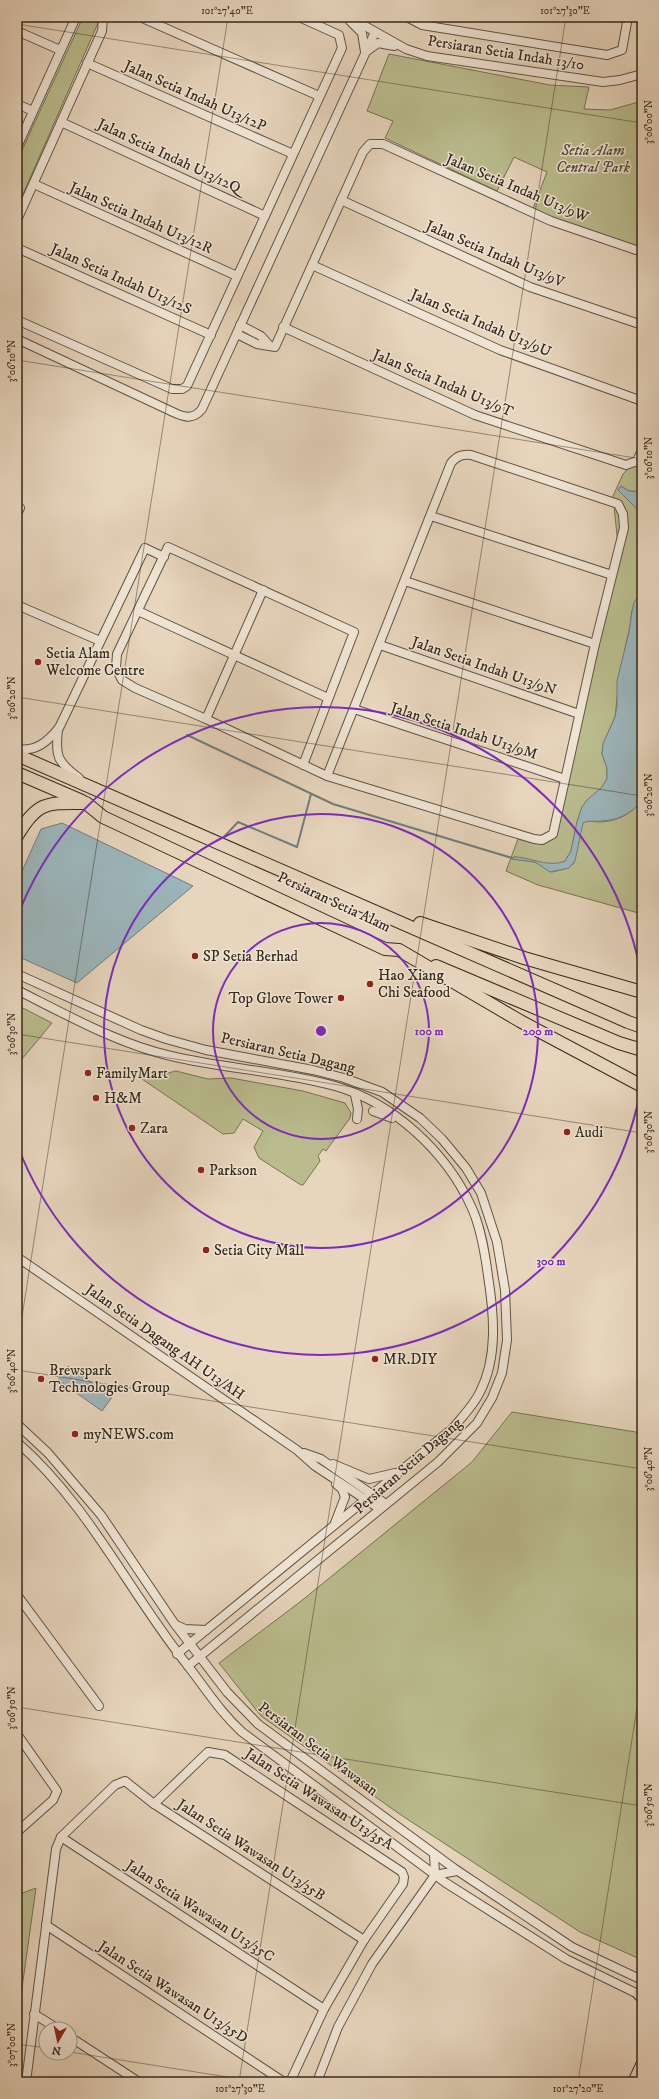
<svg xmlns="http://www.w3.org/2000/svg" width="659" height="2099" viewBox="0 0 659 2099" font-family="'IM FELL DW Pica',serif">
	<rect width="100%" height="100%" fill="#e7d5bd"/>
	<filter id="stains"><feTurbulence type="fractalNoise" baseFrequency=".005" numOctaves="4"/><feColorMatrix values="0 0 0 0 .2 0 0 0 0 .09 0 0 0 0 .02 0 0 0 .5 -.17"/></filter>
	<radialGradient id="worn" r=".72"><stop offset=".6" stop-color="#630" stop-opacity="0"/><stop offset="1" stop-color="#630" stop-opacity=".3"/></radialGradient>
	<g fill="#babc8e" stroke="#787255">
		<polygon points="83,17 98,23 17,208 17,161"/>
		<polygon points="389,54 550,85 589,87 584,109 610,110 642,101 642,251 532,211 547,172 514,157 497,191 385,138 393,121 367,111"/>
		<path d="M642,454V492L629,491L621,486L618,490L642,514V592L632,611L630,626L620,671L615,717L603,744L602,754L607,768V779L602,787L582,807L577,822L571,851L565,861C547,869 531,857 513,857L512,859L535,862L552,872L569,868L574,863L582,823C589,820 594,822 601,822C619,821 630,814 642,801V914L538,885L506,871L518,839C532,843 543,847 555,836L619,555L613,496L623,474Z"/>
		<polygon points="17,1005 52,1023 17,1065"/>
		<polygon points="176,1071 208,1079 231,1078 303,1091 345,1103 351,1113 350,1118 326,1151 323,1149 318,1156 320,1161 303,1185 301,1185 259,1158 254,1147 263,1131 243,1119 234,1133 223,1134 139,1077 151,1077"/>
		<polygon points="512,1412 642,1433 642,1960 580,1932 401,1815 261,1716 219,1663 300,1602 472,1462"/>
		<polygon points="36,1888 17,2024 17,1895"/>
	</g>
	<g fill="#9cb6bc" stroke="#737d7c">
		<polygon points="621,486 629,491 642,492 642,514 618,490"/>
		<path d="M642,592V801C630,814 619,820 601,821C594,822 589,820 583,823L575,861L569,868L550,872L535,862L511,859L513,857C531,857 548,868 565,861L571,851L577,822L582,807L587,800L602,787L607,779V768L602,754L603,744L615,717L617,706V681L629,632L632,611L634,602Z"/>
		<polygon points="62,823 193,886 77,983 17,956 17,882 41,829"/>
		<polygon points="68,1366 112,1397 102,1411 58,1380"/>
	</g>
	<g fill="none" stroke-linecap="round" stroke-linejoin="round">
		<g stroke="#737d7c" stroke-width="2">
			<polyline points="187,735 333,804 512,858"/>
			<polyline points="222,839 238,822 297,847 311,794"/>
		</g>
		<defs>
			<g id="minor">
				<polyline points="140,17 319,96"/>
				<polyline points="349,17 406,49 427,56 603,82 620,80 642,74"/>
				<polyline points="407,17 422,25 607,55 622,50 628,17"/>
				<polyline points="350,21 362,33 365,52"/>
				<polyline points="17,31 60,50"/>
				<polyline points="367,51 378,43 394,46"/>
				<polyline points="87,63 293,154"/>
				<polyline points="17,104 33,111"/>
				<polyline points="61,122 265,216"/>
				<polyline points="17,147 76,17"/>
				<polyline points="34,184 237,276"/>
				<polyline points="341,200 530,287 642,325"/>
				<polyline points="17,220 102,31 103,17"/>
				<polyline points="17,248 211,335"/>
				<polyline points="312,265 500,350 642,401"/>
				<polyline points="17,320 172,389 182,389 187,386 342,48 339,35 299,17"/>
				<polyline points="240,325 261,336 269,345"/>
				<polyline points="283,327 475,415 626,465 637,461 642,450"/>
				<polyline points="237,334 257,344 275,347 363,152 370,144 383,144 551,221 642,252"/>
				<path d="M17,339L175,413C186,418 194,419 202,409L375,32"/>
				<polyline points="17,507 20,508 17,514"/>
				<polyline points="431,516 612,575"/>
				<polyline points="405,581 595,644"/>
				<polyline points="17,605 100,641"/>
				<polyline points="138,611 328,698"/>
				<polyline points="380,645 579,714"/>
				<polyline points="354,709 565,779"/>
				<polyline points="206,719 263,590"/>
				<path d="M58,729C55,756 57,762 79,778"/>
				<path d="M17,749C36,752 47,742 59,728L145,548L164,557"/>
				<path d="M303,765L354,632L168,547L117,654L116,668L122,680L135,688L206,719L327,776L534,839L542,840L553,834L595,644L624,528L623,514L618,504L471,455C462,454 457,456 451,463L327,776"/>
				<polyline points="17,974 141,1030 166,1039 206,1050 313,1070 344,1078 382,1092 420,1118 442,1139 466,1168 481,1193 497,1242 505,1290 507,1340 502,1373 492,1398 477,1423 438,1462 188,1666"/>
				<path d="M17,990C65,1014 118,1044 171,1056C225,1069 282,1071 335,1086C394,1103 446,1152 471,1206C481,1227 485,1253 488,1276C494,1314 498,1357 480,1392C474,1405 462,1417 453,1428L177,1654"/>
				<polyline points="355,1095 358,1109 357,1119"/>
				<polyline points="373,1111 392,1118"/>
				<polyline points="17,1257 297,1450 315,1466 380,1509"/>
				<polyline points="17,1424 48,1453 101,1515 174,1623 227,1692 258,1724 455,1869 572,1947 642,1980"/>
				<path d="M17,1442C89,1505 129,1592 188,1666C206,1689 220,1712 242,1732L446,1883L566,1959L642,1996"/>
				<polyline points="304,1453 321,1459 386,1504"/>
				<polyline points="333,1464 369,1479 395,1473"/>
				<polyline points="335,1523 345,1497 342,1489 336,1484"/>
				<polyline points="17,1595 99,1706"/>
				<polyline points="176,1625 185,1629 206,1630"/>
				<polyline points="17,1734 57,1791 53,1800 17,1832"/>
				<polyline points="154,1804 208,1752 225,1755 402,1872 404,1877 403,1884 364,1940 324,2009 290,2082"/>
				<polyline points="61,1837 324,2009"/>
				<polyline points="435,1875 457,1871"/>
				<polyline points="46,1925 284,2082"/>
				<polyline points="34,2014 58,2029"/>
				<polyline points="70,2037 139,2082"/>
				<polyline points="26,2082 56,1849 61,1837 115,1785 125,1781 154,1804 364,1940"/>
				<polyline points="317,2082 338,2027 372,1964 435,1875 434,1854"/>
			</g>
			<g id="major">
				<polyline points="638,1994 642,1998"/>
				<polyline points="633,2082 642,2063"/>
			</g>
			<g id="highway">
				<polyline points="17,755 628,1022 642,1027"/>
				<polyline points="17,773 82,801"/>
				<path d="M17,836C38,800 48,803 86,803L103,817L385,949L399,950L520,1021L642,1086"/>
				<polyline points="420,923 524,958 642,992"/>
				<polyline points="436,966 619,1043 642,1050"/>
			</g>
		</defs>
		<use href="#minor" stroke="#625244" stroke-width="10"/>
		<use href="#major" stroke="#35271c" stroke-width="12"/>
		<use href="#highway" stroke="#35271c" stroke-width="14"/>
		<use href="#minor" stroke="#efe4d4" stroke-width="8"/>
		<use href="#major" stroke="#e7d5bd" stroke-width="10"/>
		<use href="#highway" stroke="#e7d5bd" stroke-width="12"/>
	</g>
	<path fill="none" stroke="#35271c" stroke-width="1" stroke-opacity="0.45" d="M17,24L642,123M17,360L642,459M17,697L642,796M17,1034L642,1133M17,1348L228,17M17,1370L642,1469M17,1707L642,1806M17,2044L46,2048M70,2052L259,2082M239,2082L566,17M578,2082L642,1676"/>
	<g fill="none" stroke="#7b2cbf" stroke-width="2">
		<circle cx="321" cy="1031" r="108"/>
		<circle cx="321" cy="1031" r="217"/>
		<path d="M642 1082A325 325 0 0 1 18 1147M18 915A325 325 0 0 1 642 980"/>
	</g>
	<g fill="#8f2418" stroke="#efe4d4" stroke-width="1.5">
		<circle cx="38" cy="662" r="4"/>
		<circle cx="195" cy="956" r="4"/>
		<circle cx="370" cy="984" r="4"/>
		<circle cx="341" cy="998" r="4"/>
		<circle cx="88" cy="1073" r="4"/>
		<circle cx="96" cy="1098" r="4"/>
		<circle cx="132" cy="1128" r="4"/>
		<circle cx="567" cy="1132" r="4"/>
		<circle cx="201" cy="1170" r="4"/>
		<circle cx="206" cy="1250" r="4"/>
		<circle cx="375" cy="1359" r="4"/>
		<circle cx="41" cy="1379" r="4"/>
		<circle cx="75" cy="1434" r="4"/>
	</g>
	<g text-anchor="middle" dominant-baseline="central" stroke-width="3" stroke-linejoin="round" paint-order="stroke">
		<g font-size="15" fill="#35271c" stroke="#efe4d4">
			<text transform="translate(506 53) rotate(9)">Persiaran Setia Indah 13/10</text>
			<text transform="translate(195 96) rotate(24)">Jalan Setia Indah U13/12P</text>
			<text transform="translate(169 156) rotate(25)">Jalan Setia Indah U13/12Q</text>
			<text transform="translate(517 188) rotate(23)">Jalan Setia Indah U13/9W</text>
			<text transform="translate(141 218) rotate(24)">Jalan Setia Indah U13/12R</text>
			<text transform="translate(495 254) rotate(23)">Jalan Setia Indah U13/9V</text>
			<text transform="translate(121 279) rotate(24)">Jalan Setia Indah U13/12S</text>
			<text transform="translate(481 323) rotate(23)">Jalan Setia Indah U13/9U</text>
			<text transform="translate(443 383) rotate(23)">Jalan Setia Indah U13/9T</text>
			<text transform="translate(484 666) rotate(19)">Jalan Setia Indah U13/9N</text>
			<text transform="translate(464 731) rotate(18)">Jalan Setia Indah U13/9M</text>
			<text transform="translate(334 902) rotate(25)">Persiaran Setia Alam</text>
			<text transform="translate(288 1053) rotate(13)">Persiaran Setia Dagang</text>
			<text transform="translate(165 1342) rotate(35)">Jalan Setia Dagang AH U13/AH</text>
			<text transform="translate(408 1466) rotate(-41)">Persiaran Setia Dagang</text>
			<text transform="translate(318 1749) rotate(37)">Persiaran Setia Wawasan</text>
			<text transform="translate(319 1799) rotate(33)">Jalan Setia Wawasan U13/35A</text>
			<text transform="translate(251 1850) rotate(33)">Jalan Setia Wawasan U13/35B</text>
			<text transform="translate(200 1911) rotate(33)">Jalan Setia Wawasan U13/35C</text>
			<text transform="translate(173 1992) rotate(33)">Jalan Setia Wawasan U13/35D</text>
		</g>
		<g font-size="15" font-style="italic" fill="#564c38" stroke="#efe4d4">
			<text x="593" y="150">Setia Alam<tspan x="593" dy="17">Central Park</tspan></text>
		</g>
		<g font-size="15" fill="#35271c" stroke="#efe4d4" text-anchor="start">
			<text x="46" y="653">Setia Alam<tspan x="46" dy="17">Welcome Centre</tspan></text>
			<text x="203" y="956">SP Setia Berhad</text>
			<text x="378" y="975">Hao Xiang<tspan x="378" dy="17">Chi Seafood</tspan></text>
			<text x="333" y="998" text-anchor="end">Top Glove Tower</text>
			<text x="96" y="1073">FamilyMart</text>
			<text x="104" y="1098">H&amp;M</text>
			<text x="140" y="1128">Zara</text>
			<text x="575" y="1132">Audi</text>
			<text x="209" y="1170">Parkson</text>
			<text x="214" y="1250">Setia City Mall</text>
			<text x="383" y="1359">MR.DIY</text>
			<text x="49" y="1370">Brewspark<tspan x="49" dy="17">Technologies Group</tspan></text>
			<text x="83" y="1434">myNEWS.com</text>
		</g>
	</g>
	<circle cx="321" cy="1031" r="6" fill="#7b2cbf" stroke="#efe4d4" stroke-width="2"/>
	<g font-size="12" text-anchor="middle" font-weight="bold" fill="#7b2cbf" stroke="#efe4d4" stroke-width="3" stroke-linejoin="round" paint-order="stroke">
		<text x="429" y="1035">100 m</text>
		<text x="538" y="1035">200 m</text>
		<text x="551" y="1265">300 m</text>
	</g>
	<rect width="659" height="2099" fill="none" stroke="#e7d5bd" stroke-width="44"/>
	<g transform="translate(58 2041) rotate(189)"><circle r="19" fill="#efe4d4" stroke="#a5988a"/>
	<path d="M0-3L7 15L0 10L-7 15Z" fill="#8f2418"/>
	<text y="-6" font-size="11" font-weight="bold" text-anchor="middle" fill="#35271c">N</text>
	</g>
	<rect x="22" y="22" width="615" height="2055" fill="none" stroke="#35271c" stroke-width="1.5"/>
	<g font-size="10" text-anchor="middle" fill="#35271c">
		<text x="227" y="14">101°27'40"E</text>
		<text x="565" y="14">101°27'30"E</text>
		<text transform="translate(648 122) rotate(-90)" y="4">3°06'00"N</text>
		<text transform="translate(11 361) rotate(-90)" y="4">3°06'10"N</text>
		<text transform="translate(648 458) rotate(-90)" y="4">3°06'10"N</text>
		<text transform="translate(11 698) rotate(-90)" y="4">3°06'20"N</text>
		<text transform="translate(648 795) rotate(-90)" y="4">3°06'20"N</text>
		<text transform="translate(11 1034) rotate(-90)" y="4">3°06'30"N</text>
		<text transform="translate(648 1132) rotate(-90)" y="4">3°06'30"N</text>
		<text transform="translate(11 1371) rotate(-90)" y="4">3°06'40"N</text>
		<text transform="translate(648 1469) rotate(-90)" y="4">3°06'40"N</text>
		<text transform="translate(11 1708) rotate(-90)" y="4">3°06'50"N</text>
		<text transform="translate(648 1805) rotate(-90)" y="4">3°06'50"N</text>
		<text transform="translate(11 2045) rotate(-90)" y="4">3°07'00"N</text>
		<text x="240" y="2092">101°27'30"E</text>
		<text x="578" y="2092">101°27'20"E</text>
	</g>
	<rect width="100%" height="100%" filter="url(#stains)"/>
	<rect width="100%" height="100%" fill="url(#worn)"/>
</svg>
